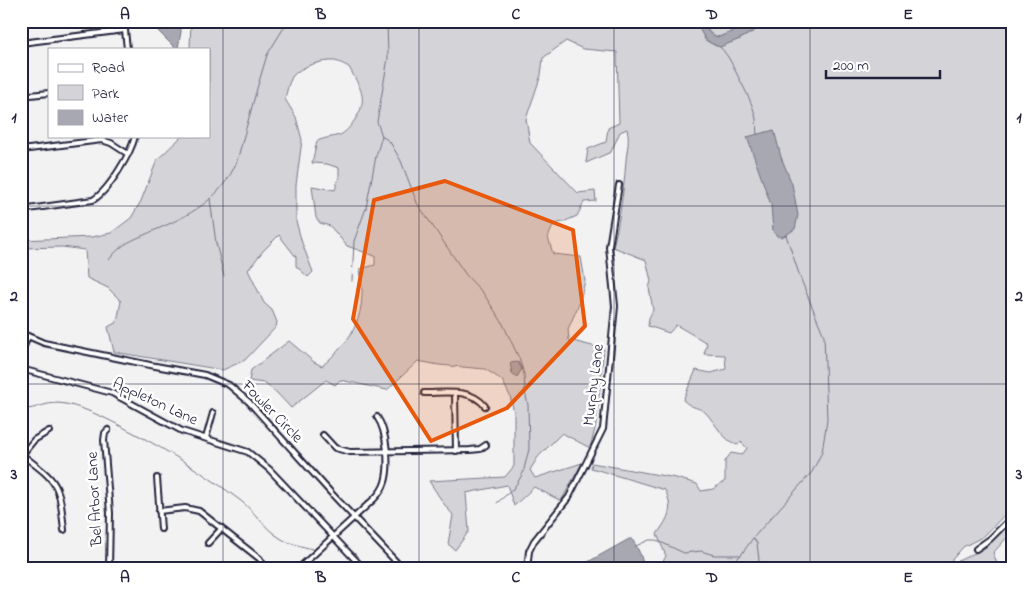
<svg xmlns="http://www.w3.org/2000/svg" width="1033" height="590" viewBox="0 0 1033 590" font-family="'Indie Flower',sans-serif">
	<rect width="100%" height="100%" fill="#f2f2f3"/>
	<filter id="ink" filterUnits="userSpaceOnUse"><feTurbulence type="fractalNoise" baseFrequency=".02" numOctaves="2"/><feDisplacementMap in="SourceGraphic" scale="10" xChannelSelector="R" yChannelSelector="G"/><feConvolveMatrix kernelMatrix="1 2 1 2 8 2 1 2 1" color-interpolation-filters="sRGB"/></filter>
	<g filter="url(#ink)">
		<g fill="#d3d3d8" stroke="#7a7a8a">
			<path d="M191,21H697L705,40L716,46L740,39L771,21H1012V507L984,536L963,547L950,562V569H659L666,556L657,534C669,517 674,509 665,490L591,468L592,463L676,478L697,484L701,491L713,489L725,481V461L731,453L742,455L747,448L741,442L737,445C723,440 716,424 706,413C700,407 692,409 683,400L696,370L711,373L726,369L725,355L704,354L707,343L676,325L669,333L648,326L649,318L653,310L649,288L651,281L646,260L613,247C620,218 624,190 626,160C627,149 630,140 627,129L620,132L611,152L586,163L588,149L606,142L608,128L619,123L617,52L583,49L566,41L543,58L541,75L526,119L530,143L578,193L595,191L596,201L584,202L577,216L563,222L554,224L548,237L553,254L581,257L585,281L579,304L568,329L569,340L604,349L596,425L590,448L562,433L538,457L530,470L535,478L582,463L561,501L534,487L514,506L507,485L466,493L469,531L455,550L448,544L453,515L444,504L429,481L505,477L514,466V412L510,396L502,380L485,369L439,365L418,361L387,390L340,380L335,385L326,380L291,408L277,393L264,383L249,381L251,370L289,341L314,362L322,366C356,337 367,313 360,269L375,265V256L347,246L330,226L320,223L316,218L312,186L335,190L339,177V168L327,164L312,163L317,141C324,138 332,137 340,135C345,133 351,126 354,121C370,99 360,88 349,67C345,65 340,62 335,61C322,60 300,66 292,77C288,84 287,91 285,99L296,117L302,140L296,185V221L302,243L313,272L308,277L296,266V257L279,235L263,251L248,270L264,303L272,310L277,322L276,327L245,360L223,370L114,352L108,327L117,322L121,301L108,288L87,278L85,250L62,247L21,248V240L92,237L111,233L131,218L141,201L157,160L182,136H209V49H190Z"/>
			<polygon points="703,21 759,21 719,37 713,36 705,27"/>
			<polygon points="1011,523 1012,532 993,553 998,566 993,569 985,569 981,564 971,569 958,569 958,561 985,548"/>
		</g>
		<g fill="#a8a8b2" stroke="#727282">
			<polygon points="154,21 181,21 181,32 178,48 175,48 158,31"/>
			<path d="M697,21H703C705,29 710,36 719,37L759,21H771L740,39L720,47C706,43 701,35 697,21Z"/>
			<polygon points="774,130 781,157 792,184 798,215 795,229 786,235 781,237 777,236 773,231 771,205 747,137"/>
			<polygon points="518,362 522,369 517,377 512,373 510,363"/>
			<path d="M629,539H632C637,547 643,557 643,567L639,569H581L588,562Z"/>
		</g>
		<g fill="none" stroke-linecap="round" stroke-linejoin="round">
			<g stroke="#727282" stroke-width="1">
				<path d="M720,47C730,57 733,67 739,78C746,92 753,104 756,119C757,124 756,129 757,134"/>
				<polyline points="382,136 390,142 401,161 417,203 466,275 483,293 502,322 519,358 524,374 525,392 528,405 529,449 523,473 519,480 513,489 497,503"/>
				<polyline points="210,199 216,243 224,276"/>
				<path d="M109,260C122,242 134,240 153,231C190,215 221,200 237,161L258,85L267,55L288,21"/>
				<polyline points="352,281 354,241 366,208 376,156 382,136 377,122 388,58 387,21"/>
				<path d="M21,409C39,410 46,400 66,404C89,409 111,421 132,432C170,452 207,475 241,501C255,512 265,529 280,538C289,544 302,546 312,549"/>
				<polyline points="754,539 757,543 760,569"/>
				<polyline points="636,546 649,540 656,540 684,553 701,551 714,555 740,555"/>
				<polyline points="726,569 741,555 753,538 812,472 822,452 827,420 824,336 800,277 786,235"/>
			</g>
			<defs>
				<g id="minor">
					<polyline points="124,21 127,49"/>
					<polyline points="21,43 125,30"/>
					<polyline points="21,96 49,93"/>
					<polyline points="21,150 102,140 111,143 128,154"/>
					<path d="M21,210L93,200C108,191 131,154 135,136"/>
					<polyline points="21,333 44,343 150,365 205,375 229,385 249,402 332,494 403,569"/>
					<polyline points="21,353 28,337"/>
					<polyline points="21,369 112,393 182,431 248,452 269,469 364,569"/>
					<path d="M424,393C445,393 471,388 485,406"/>
					<polyline points="455,393 456,451"/>
					<polyline points="108,430 105,433 104,440 110,513 109,569"/>
					<polyline points="323,435 335,448 350,452 470,450 480,449 486,445"/>
					<polyline points="206,438 213,413"/>
					<path d="M21,454C59,483 59,482 64,530"/>
					<polyline points="21,456 34,440 49,431"/>
					<polyline points="157,478 161,529"/>
					<polyline points="159,511 185,508 199,511 260,559 266,569"/>
					<polyline points="208,543 222,528"/>
					<polyline points="976,549 990,539 1012,517"/>
					<path d="M298,569L374,499C379,494 383,489 385,482C390,465 387,431 377,417"/>
					<polyline points="527,569 529,551 534,541 569,497 603,429 615,306 609,247 619,185"/>
				</g>
			</defs>
			<use href="#minor" stroke="#22223b" stroke-width="8"/>
			<use href="#minor" stroke="#fff" stroke-width="4"/>
		</g>
	</g>
	<path fill="#e8590c" fill-opacity="0.2" stroke="#e8590c" stroke-width="4" stroke-linejoin="round" d="M445,181L573,230L585,326L507,408L431,441L353,319L374,200Z"/>
	<path fill="none" stroke="#22223b" stroke-width="1" stroke-opacity="0.55" d="M223,21V569M419,21V569M614,21V569M810,21V569M21,206H1012M21,384H1012"/>
	<g text-anchor="middle" dominant-baseline="central" stroke-width="5" stroke-linejoin="round" paint-order="stroke">
		<g font-size="16" fill="#22223b" stroke="#fff">
			<text transform="translate(594 385) rotate(-83)">Murphy Lane</text>
			<text transform="translate(155 402) rotate(25)">Appleton Lane</text>
			<text transform="translate(272 412) rotate(46)">Fowler Circle</text>
			<text transform="translate(95 499) rotate(-93)">Bel Arbor Lane</text>
		</g>
	</g>
	<rect width="1033" height="590" fill="none" stroke="#fff" stroke-width="55"/>
	<rect x="48" y="48" width="162" height="90" fill="#ffffff" stroke="#a7a7b1"/>
	<rect x="58" y="64" width="25" height="8" fill="#ffffff" stroke="#a7a7b1"/>
	<text x="92" y="72" font-size="15" fill="#22223b">Road</text>
	<rect x="58" y="85" width="25" height="15" fill="#d3d3d8" stroke="#a7a7b1"/>
	<text x="92" y="98" font-size="15" fill="#22223b">Park</text>
	<rect x="58" y="110" width="25" height="15" fill="#a8a8b2" stroke="#a7a7b1"/>
	<text x="92" y="122" font-size="15" fill="#22223b">Water</text>
	<path d="M826 70v8h114v-8" fill="none" stroke="#22223b" stroke-width="2.5"/>
	<text x="833" y="70" font-size="15" fill="#22223b" stroke="#ffffff" stroke-width="4" paint-order="stroke">200 m</text>
	<rect x="28" y="28" width="978" height="534" fill="none" stroke="#22223b" stroke-width="2"/>
	<g font-size="16" text-anchor="middle" font-weight="bold" fill="#22223b">
		<text x="125" y="19">A</text>
		<text x="321" y="19">B</text>
		<text x="516" y="19">C</text>
		<text x="712" y="19">D</text>
		<text x="908" y="19">E</text>
		<text x="14" y="122">1</text>
		<text x="1019" y="122">1</text>
		<text x="14" y="301">2</text>
		<text x="1019" y="301">2</text>
		<text x="14" y="479">3</text>
		<text x="1019" y="479">3</text>
		<text x="125" y="582">A</text>
		<text x="321" y="582">B</text>
		<text x="516" y="582">C</text>
		<text x="712" y="582">D</text>
		<text x="908" y="582">E</text>
	</g>
</svg>
